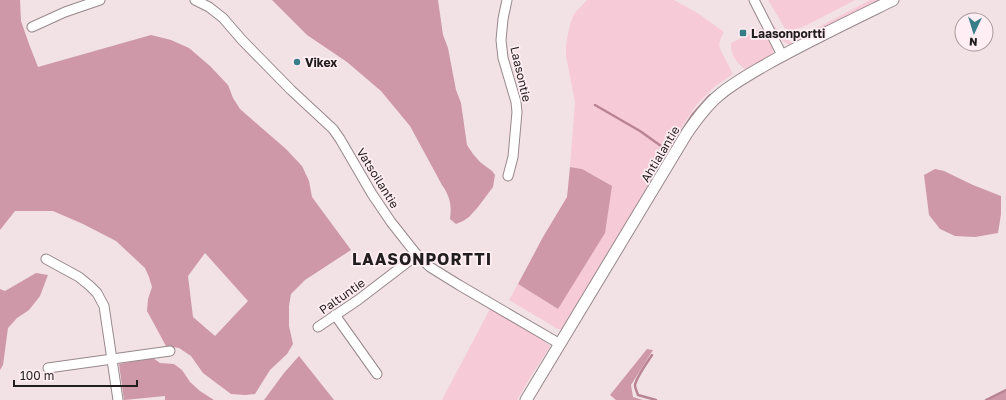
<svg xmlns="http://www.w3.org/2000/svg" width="1006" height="400" viewBox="0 0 1006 400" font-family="'Golos Text',sans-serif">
	<rect width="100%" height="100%" fill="#f2e1e5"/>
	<g fill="#f6cad6">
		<path d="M587,0H674L699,14L724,32C721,38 718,42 720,49L733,74L714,87L697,104L676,135L641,197L562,329H558L509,300L518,284L558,309L582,169L570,167L575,102L566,56V45L570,24L574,14Z"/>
		<polygon points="768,0 855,0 807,25 791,31 786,30"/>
		<polygon points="870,0 881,0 799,42 796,39 795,37 796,36 821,26"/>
		<path d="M771,23H772L779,32L792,43L790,45C781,42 773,31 771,23Z"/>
		<path d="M764,27L773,48V52L770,57L746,70C737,63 730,55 731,43Z"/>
		<polygon points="490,309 543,340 550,346 548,350 531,376 517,400 442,400"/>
	</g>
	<g fill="#ce98a8" fill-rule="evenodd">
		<path d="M0,0H20L21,21L29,44L38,67L151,35L171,40L189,48L210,66L228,85L233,98L240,109L286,149L302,166L309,181L312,197L351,250L305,280L291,294L289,306V326L293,344L287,354L270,370L255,394L245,395L231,394L203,373L191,356L179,348L166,346L147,311L148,299L152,287L149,277L145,268L116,241L83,224L53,211H15L0,230ZM205,253L248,301L215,336L193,317L188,276Z"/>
		<path d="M272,0H438L443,35L448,48L456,90L461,103L467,145L473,154L480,162L492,171L495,175L493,187L478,207L469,217L463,221L456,224L450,219C452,206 450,196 442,185L410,126L381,91L347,62L307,35Z"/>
		<polygon points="570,167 582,169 612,186 605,233 558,309 518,284 543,237 567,197"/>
		<polygon points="935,169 944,171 973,185 1001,196 1001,214 998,233 975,237 955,236 940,229 929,215 924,175"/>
		<polygon points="36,273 48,275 40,296 29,310 17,318 8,328 3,365 0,370 0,289 5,291"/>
		<polygon points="647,349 653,350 631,385 633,397 643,400 616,400 610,395"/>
		<polygon points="299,356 334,400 264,400 284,373"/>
		<polygon points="153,358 160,363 174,364 182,370 190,382 200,391 214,400 165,400 165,396 124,400 119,364"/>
		<polygon points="1006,390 1006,400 986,400"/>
	</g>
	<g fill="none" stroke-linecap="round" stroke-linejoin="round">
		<g stroke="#b98494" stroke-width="2.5">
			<polyline points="595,105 640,131 661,146 670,150 693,114 710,95"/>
			<path d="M652,355C648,361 636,378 635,385C635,388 637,392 638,395L656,400"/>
			<polyline points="986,400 1006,390"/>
		</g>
		<defs>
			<g id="minor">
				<polyline points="195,0 209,7 223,18 242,40 291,90 333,129 340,139 372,194 391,222 417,255 430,267 459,285 560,344"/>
				<polyline points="507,0 503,19 501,40 503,58 516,102 517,112 513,157 508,176"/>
				<polyline points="754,0 782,55"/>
				<polyline points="32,27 65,12 100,0"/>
				<polyline points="46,259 79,277 90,286 97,293 104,306 118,400"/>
				<polyline points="335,315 377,374"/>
				<polyline points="318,327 358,300 417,255"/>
				<polyline points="48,368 170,351"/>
			</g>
			<path id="tertiary" d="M526,400L687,133C696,120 706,106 718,96C733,83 750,74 767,64C808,41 850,21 893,0"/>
		</defs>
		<use href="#minor" stroke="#97888c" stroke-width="11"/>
		<use href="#tertiary" stroke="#97888c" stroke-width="13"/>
		<use href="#minor" stroke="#fff" stroke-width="9"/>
		<use href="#tertiary" stroke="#fff" stroke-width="11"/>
	</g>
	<g fill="#377e89" stroke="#ffeef3" stroke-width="1.5">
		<rect x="739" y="29" width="8" height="8" rx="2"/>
		<circle cx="297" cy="62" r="4"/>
	</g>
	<g text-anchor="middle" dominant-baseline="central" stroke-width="3.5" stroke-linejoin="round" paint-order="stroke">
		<g font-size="12" font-weight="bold" fill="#221d1e" stroke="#ffeef3" text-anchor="start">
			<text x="751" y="33">Laasonportti</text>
			<text x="305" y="62">Vikex</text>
		</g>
		<g font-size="12" fill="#221d1e" stroke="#ffeef3">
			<text transform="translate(521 74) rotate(77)">Laasontie</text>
			<text transform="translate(660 154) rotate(-59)">Ahtialantie</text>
			<text transform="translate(378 178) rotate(58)">Vatsoilantie</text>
			<text transform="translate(342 296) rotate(-35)">Paltuntie</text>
		</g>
		<g font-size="16" font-weight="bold" letter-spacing="1" fill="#221d1e" stroke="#ffeef3">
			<text x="422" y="259">LAASONPORTTI</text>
		</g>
	</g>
	<g transform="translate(974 32) rotate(184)"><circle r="19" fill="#ffeef3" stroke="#a79a9e"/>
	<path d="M0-3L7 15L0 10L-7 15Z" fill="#377e89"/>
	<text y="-6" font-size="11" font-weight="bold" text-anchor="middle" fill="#221d1e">N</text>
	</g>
	<path d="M14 380v6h123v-6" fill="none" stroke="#221d1e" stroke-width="2"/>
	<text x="20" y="380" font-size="12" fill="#221d1e" stroke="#ffeef3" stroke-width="3" paint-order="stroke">100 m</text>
</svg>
